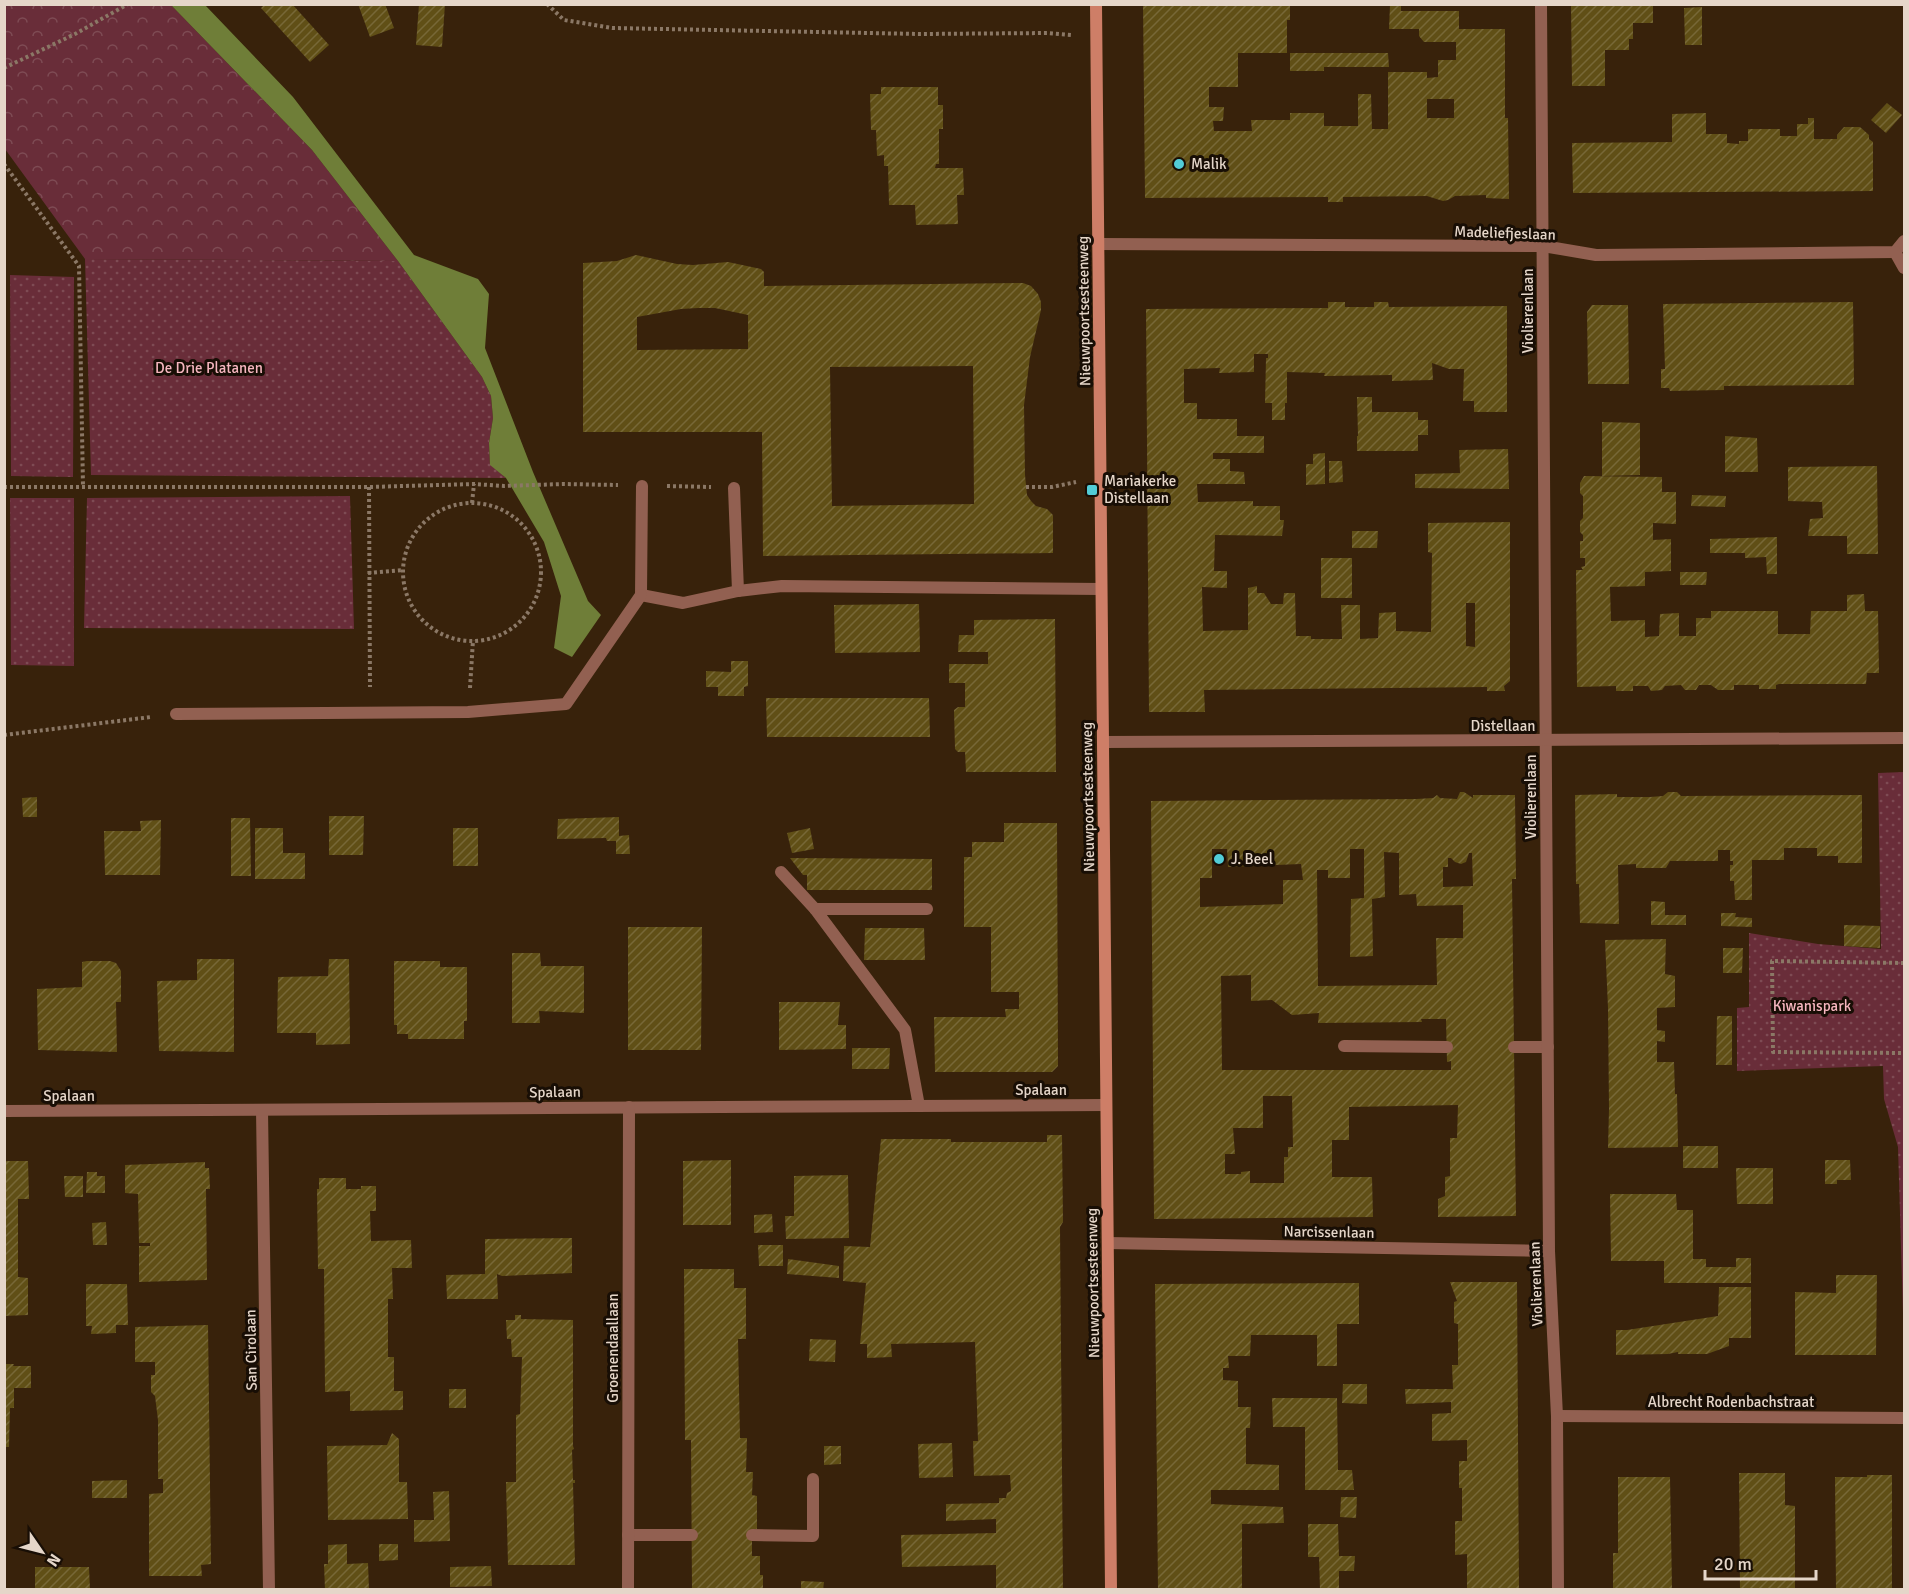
<svg xmlns="http://www.w3.org/2000/svg" width="1909" height="1594" viewBox="0 0 1909 1594" font-family="Signika,sans-serif">
	<defs>
		<pattern id="green-dots" width="8" height="8" patternUnits="userSpaceOnUse" patternTransform="scale(1.5)"><rect width="8" height="8" fill="#692d39"/><path d="M2 2h.1M6 6h.1" fill="none" stroke="#7e4b54" stroke-width="1.8" stroke-linecap="round"/></pattern>
		<pattern id="forest-crowns" width="20" height="18" patternUnits="userSpaceOnUse" patternTransform="scale(1.5)"><rect width="20" height="18" fill="#692d39"/><path d="M2 6a3 3 0 1 1 6 0M12 15a3 3 0 1 1 6 0" fill="none" stroke="#7e4b54"/></pattern>
		<pattern id="building-hatch" width="6" height="6" patternUnits="userSpaceOnUse" patternTransform="scale(1.5)"><rect width="6" height="6" fill="#604f16"/><path d="M-1 1l2-2M0 6l6-6M5 7l2-2" fill="none" stroke="#776837"/></pattern>
	</defs>
	<rect width="100%" height="100%" fill="#38220b"/>
	<g fill="url(#green-dots)">
		<polygon points="85,259 398,261 482,377 491,396 493,418 489,443 490,464 506,478 91,475"/>
		<polygon points="10,275 74,277 73,477 11,476"/>
		<polygon points="350,496 354,629 84,628 87,498"/>
		<polygon points="10,498 74,498 74,666 11,665"/>
		<polygon points="1904,772 1904,1347 1898,1147 1884,1099 1883,1066 1737,1071 1737,1008 1749,1007 1749,933 1818,944 1881,949 1878,773"/>
	</g>
	<polygon fill="url(#forest-crowns)" points="4,5 171,5 312,150 398,261 85,259 5,149"/>
	<polygon fill="#6f7e38" points="171,5 205,5 293,97 414,255 478,279 489,294 485,348 533,472 588,601 601,615 572,657 554,648 561,596 544,542 506,478 490,465 489,443 493,418 491,396 482,377 398,261 312,150"/>
	<g fill="url(#building-hatch)" fill-rule="evenodd">
		<polygon points="265,4 292,4 329,45 310,62 261,8"/>
		<polygon points="358,4 385,4 394,28 370,37"/>
		<polygon points="419,4 445,4 442,47 416,45"/>
		<path d="M1143,4H1290V20H1287V53H1238V87H1209V107H1224L1223,121H1213L1214,131H1252L1251,120H1290V113H1324V126H1358V94H1371L1372,129H1388V72H1427V78L1438,77V60H1456V42H1424L1419,36V29H1389L1390,5H1401V11H1459V29H1505V118H1508L1509,199L1486,198V195L1455,196L1448,200L1443,201L1427,196L1343,197V202H1328V197L1145,198ZM1427,99H1454V118H1427Z"/>
		<polygon points="1571,5 1653,5 1653,23 1633,23 1633,39 1629,39 1629,50 1605,50 1605,86 1572,86"/>
		<polygon points="1702,7 1702,45 1685,45 1684,8"/>
		<polygon points="1290,53 1388,53 1389,67 1324,67 1324,71 1290,71"/>
		<polygon points="881,87 938,87 938,105 943,105 943,129 939,129 939,164 936,164 935,168 963,168 964,195 957,195 958,224 916,225 915,205 889,205 888,166 884,166 884,155 877,156 876,130 871,130 870,94 881,94"/>
		<polygon points="1887,103 1902,115 1886,133 1871,120"/>
		<polygon points="1706,113 1706,134 1727,134 1727,143 1739,144 1739,141 1748,141 1748,129 1780,129 1780,136 1797,136 1797,124 1808,124 1808,118 1814,118 1814,139 1837,139 1837,135 1844,127 1860,127 1869,135 1869,139 1873,142 1873,191 1573,193 1572,143 1672,142 1672,114"/>
		<path d="M636,255L677,264L693,265L728,262L761,269L764,272V286L1023,283L1031,286L1038,294L1041,302V310L1030,357L1024,405L1025,475L1027,495L1031,501L1036,506L1047,509L1053,515V553L763,556L762,432H583V263L617,261ZM698,308H715L748,315V349L637,350V317L681,309ZM973,366L974,504L832,506L830,367Z"/>
		<path d="M1328,302H1345V307H1374V302H1388L1389,307L1507,306V412H1474V401H1463L1464,369H1449L1432,363L1433,380L1392,381V375L1328,376H1324L1325,373L1287,372V403H1285V420H1272V403H1265L1266,358H1268V354H1254V372L1219,373L1220,368L1184,369V403H1197V419H1237V436H1264V453H1213V459H1230V471L1244,472L1245,484H1197L1198,502L1253,501V506H1280V520H1284L1282,536L1215,535L1214,571H1227V588L1202,587L1203,631L1248,630V588L1257,586V593H1264L1271,604H1283L1284,593H1295L1296,636H1311V639H1342L1341,605H1360V639L1378,638L1379,613L1396,612V631L1431,632L1432,553L1428,552V523L1510,522V681L1504,686L1505,691H1487V687L1204,690L1205,712H1149L1146,309L1328,308ZM1466,603H1475V647L1466,646Z"/>
		<polygon points="1853,302 1854,385 1724,386 1724,390 1670,391 1669,388 1661,388 1661,369 1665,369 1663,304"/>
		<polygon points="1592,305 1628,305 1629,384 1588,384 1587,312"/>
		<polygon points="1357,397 1372,397 1372,412 1418,412 1418,420 1428,420 1428,435 1418,435 1418,451 1357,451 1357,436 1358,436"/>
		<polygon points="1602,422 1640,423 1640,475 1602,476"/>
		<polygon points="1725,436 1757,438 1758,472 1725,472"/>
		<polygon points="1508,449 1509,489 1415,488 1415,474 1460,473 1459,450"/>
		<polygon points="1325,453 1325,484 1306,485 1306,464 1313,464 1313,454"/>
		<polygon points="1329,461 1342,461 1343,482 1329,483"/>
		<polygon points="1877,466 1878,554 1847,554 1847,536 1808,536 1810,519 1823,518 1822,502 1788,501 1788,467"/>
		<polygon points="1584,476 1662,477 1662,492 1676,492 1676,524 1653,523 1653,540 1671,539 1671,571 1645,572 1645,586 1610,587 1611,621 1645,620 1645,637 1659,636 1660,614 1679,613 1679,636 1696,636 1696,618 1711,618 1711,611 1778,611 1778,634 1810,634 1811,611 1847,611 1847,595 1864,594 1865,611 1878,611 1879,673 1867,673 1866,684 1779,684 1776,685 1776,689 1759,689 1759,685 1734,685 1734,690 1718,690 1711,685 1699,685 1696,690 1685,690 1681,685 1665,686 1662,690 1651,691 1648,686 1633,686 1633,691 1616,691 1616,686 1577,687 1576,570 1583,570 1581,567 1585,566 1585,558 1580,558 1580,541 1583,541 1583,535 1580,532 1580,521 1583,518 1583,496 1580,493 1580,483"/>
		<polygon points="1692,495 1726,496 1725,507 1691,506"/>
		<polygon points="1352,531 1378,531 1377,548 1352,548"/>
		<polygon points="1777,537 1777,574 1767,574 1766,557 1745,558 1745,553 1710,553 1710,539"/>
		<rect x="1321" y="558" width="31" height="40"/>
		<polygon points="1680,572 1707,572 1706,585 1680,585"/>
		<polygon points="919,604 920,652 835,653 834,605"/>
		<polygon points="1055,619 1056,772 966,772 965,752 958,752 955,749 954,710 958,707 965,707 965,683 949,683 949,664 988,664 988,652 958,652 959,635 974,635 974,620"/>
		<polygon points="731,661 748,661 748,686 744,687 744,696 718,696 718,687 706,687 706,671 731,672"/>
		<polygon points="766,698 929,698 930,737 767,737"/>
		<path d="M1460,792H1464L1473,798V795H1515L1516,879H1512L1516,1216L1438,1217V1199L1445,1196V1177L1450,1176V1138H1457L1458,1105L1349,1107V1140H1332V1177H1372L1373,1217L1154,1219L1151,801L1416,799L1433,798L1437,795L1440,798L1457,799ZM1212,849H1227L1228,867L1301,864L1303,880H1283V904L1200,907V878H1212ZM1350,849H1364V898L1351,899L1350,957L1373,956L1372,899L1385,897L1384,852L1399,853V895L1416,894L1417,906L1463,905V938H1436L1437,985L1318,986L1317,870H1328V878H1350ZM1469,853H1472L1473,886L1443,887V867H1448V858H1451L1455,862L1461,864L1466,862ZM1251,975V1001L1272,1000L1292,1015L1319,1013L1318,1023L1422,1022L1421,1019H1446L1447,1062L1451,1061V1070H1222L1221,976ZM1263,1096H1292L1293,1147H1288V1157H1284V1183H1250V1171L1241,1172V1174H1225V1154H1235L1233,1128H1263Z"/>
		<polygon points="1668,792 1677,792 1681,796 1862,795 1862,863 1838,863 1838,856 1817,856 1817,848 1784,848 1784,860 1752,860 1752,900 1735,900 1734,881 1730,881 1730,865 1733,865 1733,861 1730,861 1730,850 1718,850 1718,861 1670,861 1666,868 1636,868 1636,864 1618,865 1619,924 1580,923 1579,884 1576,884 1575,795 1617,794 1617,797 1650,797 1663,796"/>
		<polygon points="37,797 37,817 23,817 22,798"/>
		<polygon points="329,816 364,816 363,855 329,855"/>
		<polygon points="619,817 619,836 629,835 630,854 616,854 616,841 607,841 606,838 557,839 558,819"/>
		<polygon points="231,818 250,818 251,876 231,876"/>
		<polygon points="161,820 160,875 105,875 104,831 141,831 140,821"/>
		<polygon points="1004,823 1057,823 1058,1066 1052,1072 935,1072 934,1017 1006,1017 1005,1009 1019,1009 1019,992 991,992 991,927 964,927 964,857 972,857 972,842 1004,842"/>
		<polygon points="255,828 283,828 283,853 305,853 305,879 255,879"/>
		<rect x="453" y="828" width="25" height="38"/>
		<polygon points="810,828 814,849 792,853 787,833"/>
		<polygon points="790,858 932,859 932,890 807,890 807,875 803,875"/>
		<polygon points="1651,901 1665,902 1665,915 1686,915 1686,925 1651,925"/>
		<polygon points="1721,913 1736,913 1735,917 1752,918 1752,927 1721,926"/>
		<polygon points="1844,925 1880,926 1880,948 1844,946"/>
		<polygon points="628,927 702,927 701,1050 628,1050"/>
		<polygon points="865,928 924,928 925,960 864,960"/>
		<polygon points="1666,939 1665,974 1675,976 1675,1007 1657,1008 1657,1030 1665,1031 1665,1042 1657,1041 1657,1062 1674,1062 1675,1094 1677,1094 1678,1147 1608,1148 1609,1109 1608,1008 1605,940"/>
		<polygon points="1723,948 1743,948 1742,973 1723,973"/>
		<polygon points="512,953 540,953 541,966 584,966 584,1013 539,1011 540,1023 512,1023"/>
		<polygon points="197,959 234,959 234,1052 159,1051 157,981 197,980"/>
		<polygon points="329,959 349,959 350,1044 316,1045 316,1033 277,1033 278,977 328,976"/>
		<polygon points="87,961 110,961 116,963 121,971 121,1002 116,1002 117,1052 38,1050 37,989 82,987 82,962"/>
		<polygon points="394,961 440,961 440,967 467,967 467,1021 464,1021 464,1039 408,1039 408,1034 397,1034 397,1025 394,1025"/>
		<polygon points="779,1002 840,1002 838,1025 846,1025 846,1049 779,1050"/>
		<polygon points="1717,1016 1732,1016 1732,1065 1716,1065"/>
		<polygon points="852,1048 890,1048 889,1069 852,1069"/>
		<polygon points="1047,1135 1062,1135 1063,1222 1060,1227 1063,1590 996,1590 996,1565 902,1567 901,1535 996,1533 996,1519 946,1521 946,1504 999,1503 999,1498 1006,1498 1007,1493 1011,1491 1010,1475 974,1476 973,1441 978,1441 975,1342 891,1344 892,1357 867,1358 867,1344 860,1344 866,1283 843,1281 844,1246 870,1247 881,1139 951,1139 951,1142 1047,1142"/>
		<rect x="1683" y="1146" width="35" height="22"/>
		<polygon points="731,1160 731,1225 683,1225 683,1161"/>
		<polygon points="1825,1160 1850,1160 1851,1180 1837,1180 1837,1184 1825,1184"/>
		<polygon points="4,1161 28,1161 29,1199 18,1199 18,1277 28,1278 28,1315 4,1316"/>
		<polygon points="205,1162 205,1168 209,1168 210,1189 206,1189 207,1280 139,1282 139,1246 150,1246 150,1243 139,1243 138,1194 125,1193 125,1165"/>
		<polygon points="1736,1168 1773,1168 1773,1204 1737,1204"/>
		<polygon points="87,1172 97,1172 97,1176 105,1176 105,1193 86,1193"/>
		<polygon points="848,1175 849,1238 786,1239 785,1216 794,1216 794,1176"/>
		<polygon points="64,1176 83,1176 83,1197 65,1197"/>
		<polygon points="319,1178 346,1178 346,1189 361,1189 361,1186 376,1186 376,1211 370,1211 371,1241 411,1240 412,1268 392,1268 393,1299 388,1299 388,1357 394,1357 394,1391 403,1391 403,1410 350,1411 350,1391 325,1392 324,1269 318,1269 317,1189 319,1189"/>
		<polygon points="1610,1194 1676,1194 1677,1210 1693,1210 1693,1259 1706,1259 1706,1267 1736,1267 1736,1258 1751,1258 1751,1283 1664,1283 1664,1261 1611,1261"/>
		<polygon points="772,1214 773,1232 754,1233 754,1215"/>
		<polygon points="106,1222 107,1245 93,1245 92,1223"/>
		<polygon points="572,1238 572,1273 502,1276 497,1274 498,1299 447,1299 446,1275 485,1274 485,1239"/>
		<polygon points="758,1245 783,1245 783,1266 759,1266"/>
		<polygon points="788,1259 839,1266 839,1278 787,1274"/>
		<polygon points="684,1269 734,1269 734,1288 746,1288 746,1339 738,1339 740,1438 747,1438 746,1472 753,1472 752,1495 757,1496 757,1529 752,1529 752,1556 760,1556 760,1575 763,1575 763,1590 692,1590 691,1440 685,1440"/>
		<polygon points="1836,1275 1877,1275 1876,1355 1795,1355 1795,1292 1836,1293"/>
		<polygon points="1450,1282 1517,1282 1519,1590 1467,1590 1467,1554 1455,1555 1455,1521 1462,1521 1462,1488 1459,1488 1459,1461 1467,1461 1467,1440 1432,1441 1432,1414 1451,1413 1451,1402 1406,1404 1405,1389 1453,1389 1452,1365 1458,1365 1458,1324 1454,1323 1454,1302 1457,1301"/>
		<polygon points="1359,1283 1359,1324 1337,1324 1337,1366 1317,1366 1317,1335 1251,1335 1250,1356 1228,1356 1229,1368 1223,1368 1223,1380 1238,1381 1238,1407 1251,1407 1250,1428 1246,1428 1246,1464 1279,1465 1279,1490 1211,1490 1211,1504 1283,1507 1284,1523 1242,1524 1242,1590 1158,1590 1155,1284"/>
		<polygon points="86,1284 127,1284 128,1325 116,1325 116,1333 91,1334 92,1326 86,1326"/>
		<polygon points="1719,1287 1751,1287 1751,1338 1729,1338 1729,1346 1707,1354 1678,1354 1678,1352 1668,1354 1616,1355 1616,1330 1627,1330 1718,1316"/>
		<polygon points="515,1315 521,1315 521,1319 573,1320 573,1446 574,1449 572,1450 573,1480 575,1480 575,1483 573,1483 575,1565 508,1565 506,1482 516,1482 516,1415 520,1414 522,1357 512,1357 511,1339 507,1339 506,1320 515,1320"/>
		<polygon points="208,1325 211,1564 201,1565 202,1576 149,1576 149,1494 163,1493 163,1479 158,1479 158,1420 155,1396 151,1392 151,1375 155,1375 155,1362 135,1362 135,1327"/>
		<polygon points="810,1339 836,1340 835,1362 809,1361"/>
		<polygon points="4,1364 14,1364 13,1366 31,1366 31,1388 14,1388 14,1408 10,1408 9,1447 4,1447"/>
		<polygon points="1343,1384 1367,1384 1367,1404 1342,1403"/>
		<rect x="449" y="1389" width="17" height="19"/>
		<polygon points="1272,1398 1337,1398 1338,1470 1352,1470 1354,1490 1305,1490 1305,1427 1273,1427"/>
		<polygon points="392,1433 399,1439 399,1482 407,1482 408,1519 328,1520 327,1446 387,1445"/>
		<polygon points="952,1443 953,1477 919,1478 918,1444"/>
		<polygon points="824,1446 841,1446 841,1464 824,1465"/>
		<polygon points="1739,1473 1785,1473 1785,1505 1795,1506 1795,1590 1740,1590"/>
		<polygon points="1867,1475 1892,1475 1892,1590 1836,1590 1835,1477 1867,1477"/>
		<polygon points="1618,1477 1670,1477 1672,1588 1613,1588 1613,1553 1618,1553"/>
		<polygon points="127,1480 127,1498 92,1498 92,1481"/>
		<polygon points="449,1491 450,1541 414,1542 414,1520 434,1520 433,1492"/>
		<polygon points="1341,1497 1357,1497 1356,1518 1340,1517"/>
		<polygon points="1308,1524 1338,1524 1339,1556 1355,1556 1354,1571 1339,1571 1339,1589 1320,1590 1319,1557 1308,1557"/>
		<polygon points="347,1544 347,1564 368,1563 369,1590 325,1590 324,1564 328,1564 328,1545"/>
		<polygon points="379,1544 398,1544 398,1560 379,1561"/>
		<polygon points="491,1566 492,1586 450,1587 450,1567"/>
		<polygon points="35,1567 89,1567 90,1590 35,1590"/>
		<polygon points="801,1581 824,1582 823,1590 801,1590"/>
	</g>
	<g fill="none" stroke-linecap="round" stroke-linejoin="round">
		<g stroke="#8b7866" stroke-width="4" stroke-dasharray="3 3" stroke-linecap="butt">
			<polyline points="547,4 564,20 612,28 920,34 1048,33 1072,35"/>
			<polyline points="4,68 75,34 128,4"/>
			<polyline points="4,164 79,266 83,486"/>
			<polyline points="667,486 711,487"/>
			<polyline points="4,487 369,487 474,484 504,486 564,484 618,485"/>
			<polyline points="369,487 370,687"/>
			<polyline points="1026,487 1052,487 1076,482"/>
			<polyline points="472,503 474,484"/>
			<circle cx="472" cy="572" r="69"/>
			<polyline points="368,573 403,570"/>
			<polyline points="470,688 473,640"/>
			<polyline points="4,735 151,717"/>
			<polyline points="1904,963 1772,961 1773,1052 1904,1053"/>
		</g>
		<g stroke="#926051" stroke-width="12">
			<polyline points="642,486 641,595 683,603 738,591 782,586 1101,589"/>
			<polyline points="734,488 738,591"/>
			<polyline points="176,714 468,712 566,704 641,595"/>
			<polyline points="781,872 815,909 905,1030 919,1106"/>
			<polyline points="815,909 927,909"/>
			<polyline points="1344,1046 1447,1047"/>
			<polyline points="1514,1047 1548,1047"/>
			<polyline points="628,1535 692,1535"/>
			<polyline points="752,1535 813,1536 813,1479"/>
		</g>
		<g stroke="#926051" stroke-width="12">
			<polyline points="1541,4 1549,1251 1557,1416 1558,1590"/>
			<polyline points="1098,244 1543,246 1596,255 1895,252 1904,241"/>
			<polyline points="1895,252 1904,268"/>
			<polyline points="1103,742 1904,738"/>
			<polyline points="262,1110 269,1590"/>
			<polyline points="4,1111 1106,1105"/>
			<polyline points="1108,1243 1549,1251"/>
			<polyline points="1557,1416 1904,1418"/>
			<polyline points="628,1590 629,1107"/>
		</g>
		<polyline stroke="#ce7e67" stroke-width="12" points="1096,4 1111,1590"/>
	</g>
	<g fill="#52ccd6" stroke="#180e05" stroke-width="2">
		<circle cx="1179" cy="164" r="6"/>
		<rect x="1086" y="484" width="12" height="12" rx="3"/>
		<circle cx="1219" cy="859" r="6"/>
	</g>
	<g text-anchor="middle" dominant-baseline="central" stroke-width="6" stroke-linejoin="round" paint-order="stroke">
		<g font-size="15" fill="#e5d6c9" stroke="#180e05" text-anchor="start">
			<text x="1191" y="164">Malik</text>
			<text x="1104" y="481">Mariakerke<tspan x="1104" dy="17">Distellaan</tspan></text>
			<text x="1231" y="859">J. Beel</text>
		</g>
		<g font-size="15" fill="#e5d6c9" stroke="#180e05">
			<text transform="translate(1505 233) rotate(2)">Madeliefjeslaan</text>
			<text transform="translate(1084 311) rotate(-91)">Nieuwpoortsesteenweg</text>
			<text transform="translate(1528 311) rotate(-90)">Violierenlaan</text>
			<text x="1503" y="726">Distellaan</text>
			<text transform="translate(1088 797) rotate(-91)">Nieuwpoortsesteenweg</text>
			<text transform="translate(1531 797) rotate(-90)">Violierenlaan</text>
			<text x="1041" y="1090">Spalaan</text>
			<text transform="translate(555 1092) rotate(-1)">Spalaan</text>
			<text x="69" y="1096">Spalaan</text>
			<text transform="translate(1329 1232) rotate(1)">Narcissenlaan</text>
			<text transform="translate(1093 1283) rotate(-91)">Nieuwpoortsesteenweg</text>
			<text transform="translate(1536 1284) rotate(-92)">Violierenlaan</text>
			<text transform="translate(613 1348) rotate(-90)">Groenendaallaan</text>
			<text transform="translate(251 1350) rotate(-91)">San Cirolaan</text>
			<text x="1731" y="1402">Albrecht Rodenbachstraat</text>
		</g>
		<g font-size="15" fill="#f6b6bf" stroke="#180e05">
			<text x="209" y="368">De Drie Platanen</text>
			<text x="1812" y="1006">Kiwanispark</text>
		</g>
	</g>
	<rect width="1909" height="1594" fill="none" stroke="#e5d6c9" stroke-width="12"/>
	<g transform="translate(42 1552) rotate(125)" stroke="#180e05" stroke-width="4.5" paint-order="stroke">
	<path d="M0-4.5L10 22L0 15L-10 22Z" fill="#e5d6c9"/>
	<text y="-9" font-size="16" font-weight="bold" text-anchor="middle" fill="#e5d6c9">N</text>
	</g>
	<path d="M1705 1570v9h111v-9" fill="none" stroke="#e5d6c9" stroke-width="3"/>
	<text x="1714" y="1570" font-size="18" fill="#e5d6c9" stroke="#180e05" stroke-width="4.5" paint-order="stroke">20 m</text>
</svg>
